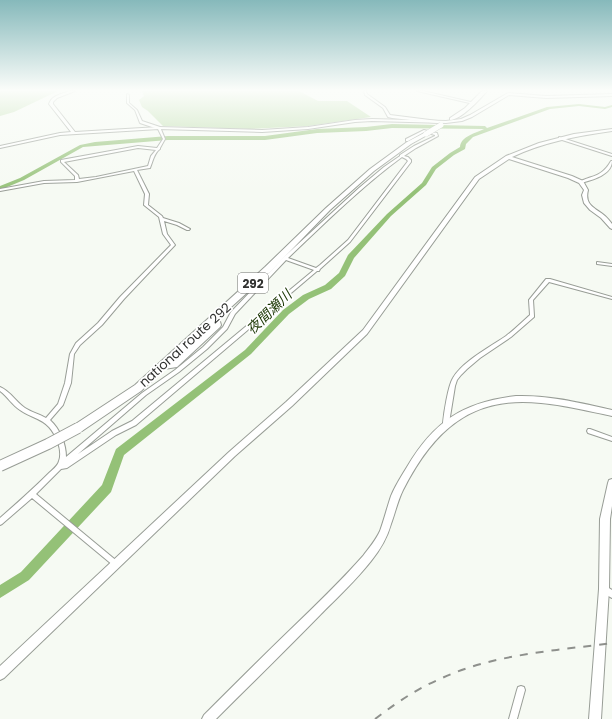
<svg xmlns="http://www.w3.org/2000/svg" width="612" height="719" viewBox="0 0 612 719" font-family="Poppins,'Noto Sans JP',sans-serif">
	<rect width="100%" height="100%" fill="#f6faf3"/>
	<g fill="#b6d9a2">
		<polygon points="0,91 58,91 14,112 0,116"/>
		<polygon points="142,91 299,91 318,101 347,101 371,117 308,126 250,129 163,126 148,111 142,107 139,100 144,96"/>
	</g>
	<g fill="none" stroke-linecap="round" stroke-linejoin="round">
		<path fill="#94c177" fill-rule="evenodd" d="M579,104L605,107L612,105V107L605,109L579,106L550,109L473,137L466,144L465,149L454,155L436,169L426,185L391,216L354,258L345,276L331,289L309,299L289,314L251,354L124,455L111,492L29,580L0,598V585L21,572L102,485L116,449L245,350L283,310L303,295L325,285L339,273L348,255L387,214L422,183L432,167L450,153L460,147C461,136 476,133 484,129L392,128L366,131L317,133L265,140H168L95,146L83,147L24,180L0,190V186L20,178L80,145L95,142L168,136H265L317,129L366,127L392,124L485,126L487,128L547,107Z"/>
		<defs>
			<g id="street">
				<polygon points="364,91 366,91 367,94 385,107 390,115 438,121 439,122 438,123 392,118 388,117 383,108 365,95"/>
				<polygon points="417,91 423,91 475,103 474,104"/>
				<path d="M127,94L129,95V103L137,110L142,121L160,127L165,139L160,148V149C154,153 153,161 150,168L137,170L149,194L148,205L162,216L163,218L179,223L190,229L189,230H187L177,225L164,221L167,234L175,245L124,299L102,325L80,345L74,354L71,383L63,405L50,420C60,429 66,444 66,457L142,393L175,370L203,347L223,327L231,312L284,257L359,188L384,167L400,156V155L414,146L435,136V135L424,132L408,141H406V139L424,130L437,133L438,136L416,148L404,156L408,157L411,160V162L350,242L320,269L319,271H317L136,425L116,435L67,468L61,469L36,494L118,562L119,564L118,566L116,567L114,566L32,498L2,524L0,525V518C16,504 32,490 48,474C52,470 58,466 59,461C63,450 56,435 49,427C41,418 29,417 20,410C12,405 8,397 0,391V387C10,391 16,402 25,408C31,412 39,414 46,418L58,404L65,383L70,354L76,343L98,323L120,297L171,245L163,234L159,217L144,205L145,194L134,171L77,182L44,183L0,191V189L44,181L75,180V176L61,162V160L138,146L157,148L163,139L158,129L140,123L135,110L127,103ZM138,148L156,150L151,156L148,166L96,177L79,179L78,175L64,162ZM402,157L406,159L408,161L348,240L320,265L316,268L288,258C325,223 361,187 402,157ZM286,260L314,270L132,421L112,431L78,454L146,395L179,372L207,349L227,329L235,314Z"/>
				<polygon points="559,137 612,154 612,156 559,139"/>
				<path d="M611,161H612C612,175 592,180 581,183L579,182C593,175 602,177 611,161Z"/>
				<polygon points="597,262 612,264 612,266 597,264"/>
				<path d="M546,279H550L612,297V299L549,282L533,300L534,316V317L511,337L480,358L467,369L461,375L457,380L455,386L449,423L448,425H444L443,423C444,413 448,386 453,378C463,361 490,347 506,336C514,330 522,322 530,315L529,300Z"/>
				<polygon points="588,429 590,429 612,437 612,441 588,433 587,431"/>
				<polygon points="604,585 612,590 612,598 601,592 600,589 601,586"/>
				<polygon points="521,686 524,687 525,690 517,719 509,719 517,690 518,687"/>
			</g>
			<g id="secondary">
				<path d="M70,91H75L57,98L53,102V104L75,132L159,127L262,130L308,127L355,120L372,119L446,121L461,119L470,115L508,93L546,96L612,94V96L546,98L509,95L472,117L462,121L446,123L372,121L355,122L308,129L262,132L159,129L60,135L0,148V146L60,133L71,132L49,104C52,95 62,94 70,91Z"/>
				<path d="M612,129V131C577,136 544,142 512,157L572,176L583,181L588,190C584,206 596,208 605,216C608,219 610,221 612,224V229L610,228L601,218L590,210L584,203L582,195L584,190L579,183L568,178L509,159L479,179L367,334L292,406L235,456L4,678L0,680V666L229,452L286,402L363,330L475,177L506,156L539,143L574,134Z"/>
				<path d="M516,396C549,395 580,403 612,410V416C588,411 565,405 541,403C471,395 433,431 403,490C398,500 395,513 391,524C387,538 380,550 371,561C356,580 338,597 321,614C287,649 251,684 216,719H202L204,715C233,686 261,658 290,630C315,606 340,582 363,556C369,548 376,540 380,531C384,520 387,508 391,496C395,486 401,477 407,467C434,421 464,402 516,396Z"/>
				<polygon points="612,479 612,506 610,519 609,589 601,719 589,719 599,589 600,519 608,483 609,480"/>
			</g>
			<g id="highway">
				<path d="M482,91H487C479,100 461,120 450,120V118L465,108Z"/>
				<polygon points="424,133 429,134 411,144 374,171 330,210 271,271 219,318 221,325 220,327 177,367 164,369 141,391 82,431 78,432 74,431 73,428 74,425 135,385 265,267 326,208 370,169 407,142"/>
			</g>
		</defs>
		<use href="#street" stroke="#989d96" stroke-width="2"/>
		<use href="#secondary" stroke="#989d96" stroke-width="2"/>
		<use href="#highway" stroke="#989d96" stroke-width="2"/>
		<use href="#street" fill="#fff" fill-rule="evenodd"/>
		<use href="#secondary" fill="#fff" fill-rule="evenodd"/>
		<use href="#highway" fill="#fff" fill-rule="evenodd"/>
		<path stroke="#8e908c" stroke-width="2" stroke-dasharray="8 8" stroke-linecap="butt" d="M375,719C395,704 416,689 440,679C493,654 554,651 612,643"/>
		<defs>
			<polyline id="highway-bridge-far1" points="426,134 441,125"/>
			<polyline id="highway-bridge" points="0,466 48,444 78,428"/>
		</defs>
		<use href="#highway-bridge-far1" stroke="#989d96" stroke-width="6" stroke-linecap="butt"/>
		<use href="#highway-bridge" stroke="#989d96" stroke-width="12" stroke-linecap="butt"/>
		<use href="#highway-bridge-far1" stroke="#fff" stroke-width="5"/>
		<use href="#highway-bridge" stroke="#fff" stroke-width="10"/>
	</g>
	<linearGradient id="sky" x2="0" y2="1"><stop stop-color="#86b9bb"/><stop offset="0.47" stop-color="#fbfdfa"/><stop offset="1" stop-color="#fbfdfa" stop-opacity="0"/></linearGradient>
	<rect width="612" height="192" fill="url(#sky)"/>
	<g text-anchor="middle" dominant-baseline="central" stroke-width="3.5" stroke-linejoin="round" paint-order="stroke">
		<rect fill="#fff" stroke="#6e6f6d" stroke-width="1" x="238" y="273" width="30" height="20" rx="3"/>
		<g font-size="12" font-weight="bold" fill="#30312f">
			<text x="253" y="283">292</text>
		</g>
		<g font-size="13" fill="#30312f" stroke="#fff">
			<text transform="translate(185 345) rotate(-42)">national route 292</text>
		</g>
		<g font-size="14" font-style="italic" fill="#193500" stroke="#fff">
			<text transform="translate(269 312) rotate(-44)">夜間瀬川</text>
		</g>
	</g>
</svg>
